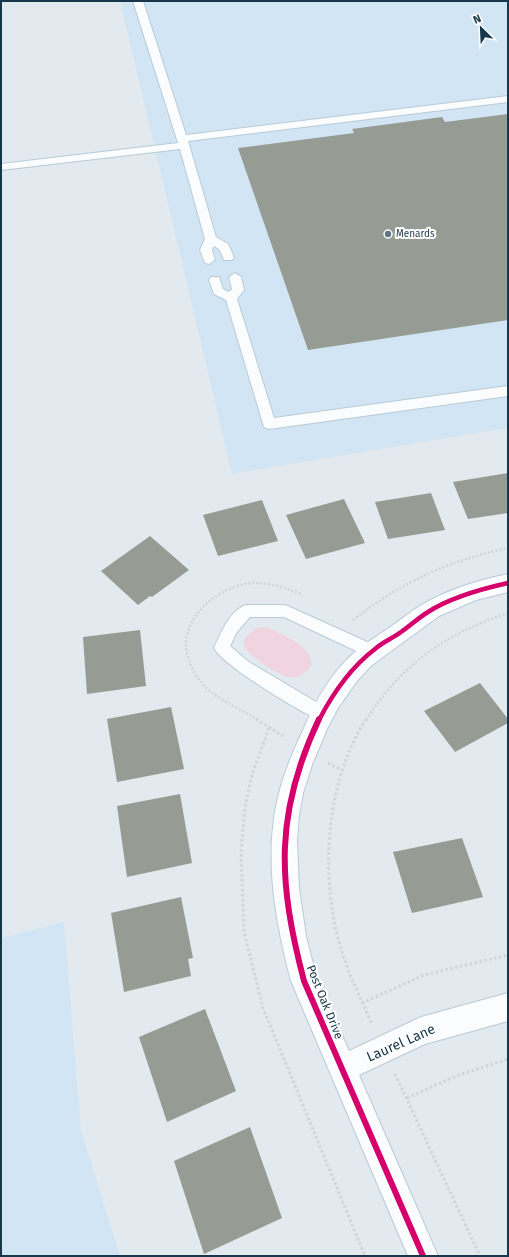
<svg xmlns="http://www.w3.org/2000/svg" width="509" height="1257" viewBox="0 0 509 1257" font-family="'Fira Sans',sans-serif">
	<rect width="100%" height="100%" fill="#e3eaef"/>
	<g fill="#d1e5f4">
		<polygon points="120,1 508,1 508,428 232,474"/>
		<polygon points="64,922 81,1131 120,1256 1,1256 1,938"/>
	</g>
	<path fill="#f0d4df" d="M267,627C284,636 310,644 312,665C306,673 298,679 288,677C280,676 249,656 245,648C244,646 244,642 244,639L256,628Z"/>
	<g fill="#969c93">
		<polygon points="508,114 508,320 308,350 238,148 354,133 352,129 442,117 445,122"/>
		<polygon points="508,473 508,513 468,519 453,482"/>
		<polygon points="431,493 445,530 388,539 375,502"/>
		<polygon points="344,499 365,543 306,559 286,515"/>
		<polygon points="262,500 278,541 218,556 203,515"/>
		<polygon points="150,536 189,570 152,597 150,596 138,605 101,571"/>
		<polygon points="140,630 146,686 87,694 83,637"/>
		<polygon points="480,683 508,719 508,723 455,752 424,711"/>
		<polygon points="171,707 184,769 117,782 107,719"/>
		<polygon points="180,794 192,863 127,877 117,806"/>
		<polygon points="462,838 483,897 412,913 393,852"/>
		<polygon points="181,897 193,958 188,959 191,976 124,992 111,913"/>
		<polygon points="205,1009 236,1091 167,1122 139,1037"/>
		<polygon points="250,1127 282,1218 204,1254 174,1161"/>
	</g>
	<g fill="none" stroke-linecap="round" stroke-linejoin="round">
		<defs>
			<g id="service">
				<polygon points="133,1 143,1 186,135 508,96 508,102 188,141 216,237 228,244 234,257 232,260 224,260 219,249 214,246 212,250 215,260 209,264 205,263 200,250 205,239 180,149 1,170 1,164 178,143"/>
				<polygon points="235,273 241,277 244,290 237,299 274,418 508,386 508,396 269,429 264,427 226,300 214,294 209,280 211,277 219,277 223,289 229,292 232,289 229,277"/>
				<path d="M246,605H285L290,607L376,646L379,651L376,656L371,658L284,617H250L237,632L230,646L249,662L328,709L330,714L328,719L322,721C303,714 222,665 214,648C221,633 229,611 246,605Z"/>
			</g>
			<path id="minor" d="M508,574V592L476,600L439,616L372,665L357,681L338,708L327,729L312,765L303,793L299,816L297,840L299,888L306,936L317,980L349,1051L421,1017L508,993V1021L425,1044L359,1075L438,1256H408L291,981C275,920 263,855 279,793C285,770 294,749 304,728C316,700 332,671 356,651C368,641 381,634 393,625C402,619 411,611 420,606C446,590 479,580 508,574Z"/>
		</defs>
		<use href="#service" stroke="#b8cad6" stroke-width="2"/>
		<use href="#minor" stroke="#b8cad6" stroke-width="2"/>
		<g stroke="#d1d5d7" stroke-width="2.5" stroke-dasharray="2 2" stroke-linecap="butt">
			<path d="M353,620C402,582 447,561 508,548"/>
			<path d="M258,720C245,712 215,697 206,688C195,677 185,657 186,641C189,610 223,585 253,583C272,583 286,588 303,595"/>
			<path d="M366,720C402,664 445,634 508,613"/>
		</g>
		<g stroke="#d1d5d7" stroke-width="3" stroke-dasharray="2.5 2.5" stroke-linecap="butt">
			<polyline points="256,719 283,736"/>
			<path d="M366,719C326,782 320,871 339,942C347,971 360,997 372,1024"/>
			<polyline points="269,728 252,775 245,807 241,852 244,932 263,1008 365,1256"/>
			<polyline points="328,763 342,770"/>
			<polyline points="362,1003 424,975 508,955"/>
			<polyline points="395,1074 480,1256"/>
			<polyline points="407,1098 456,1076 508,1059"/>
		</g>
		<use href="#service" fill="#fbfcfd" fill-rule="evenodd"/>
		<use href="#minor" fill="#fbfcfd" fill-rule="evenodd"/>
		<defs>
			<path id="cycleway-far1" d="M319,720C333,693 350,668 375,649C383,642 393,638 401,632C410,626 418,618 428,612C451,597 481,589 508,583"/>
			<path id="cycleway" d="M319,719C274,814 278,882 304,981L423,1256"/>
		</defs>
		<use href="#cycleway-far1" stroke="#fff" stroke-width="7"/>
		<use href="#cycleway" stroke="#fff" stroke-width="8"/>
		<use href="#cycleway-far1" stroke="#d6006c" stroke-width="4.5"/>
		<use href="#cycleway" stroke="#d6006c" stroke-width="6"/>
	</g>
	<circle fill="#5f7684" stroke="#fff" stroke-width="1.5" cx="388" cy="234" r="4"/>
	<g text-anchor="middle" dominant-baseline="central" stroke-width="4" stroke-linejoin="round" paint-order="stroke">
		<g font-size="10" fill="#18374b" stroke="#fff" text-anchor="start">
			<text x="396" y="234">Menards</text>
		</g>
		<g font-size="12" fill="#18374b" stroke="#fff">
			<text transform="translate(325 1002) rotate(68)">Post Oak Drive</text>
		</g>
		<g font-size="14" fill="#18374b" stroke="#fff">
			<text transform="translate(401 1043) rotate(-24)">Laurel Lane</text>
		</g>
	</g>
	<rect width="509" height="1257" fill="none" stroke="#18374b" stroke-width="4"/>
	<g transform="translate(481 28) rotate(336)" stroke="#ffffff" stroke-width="3" paint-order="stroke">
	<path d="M0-3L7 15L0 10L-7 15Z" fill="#18374b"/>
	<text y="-6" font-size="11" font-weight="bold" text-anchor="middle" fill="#18374b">N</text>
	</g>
</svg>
